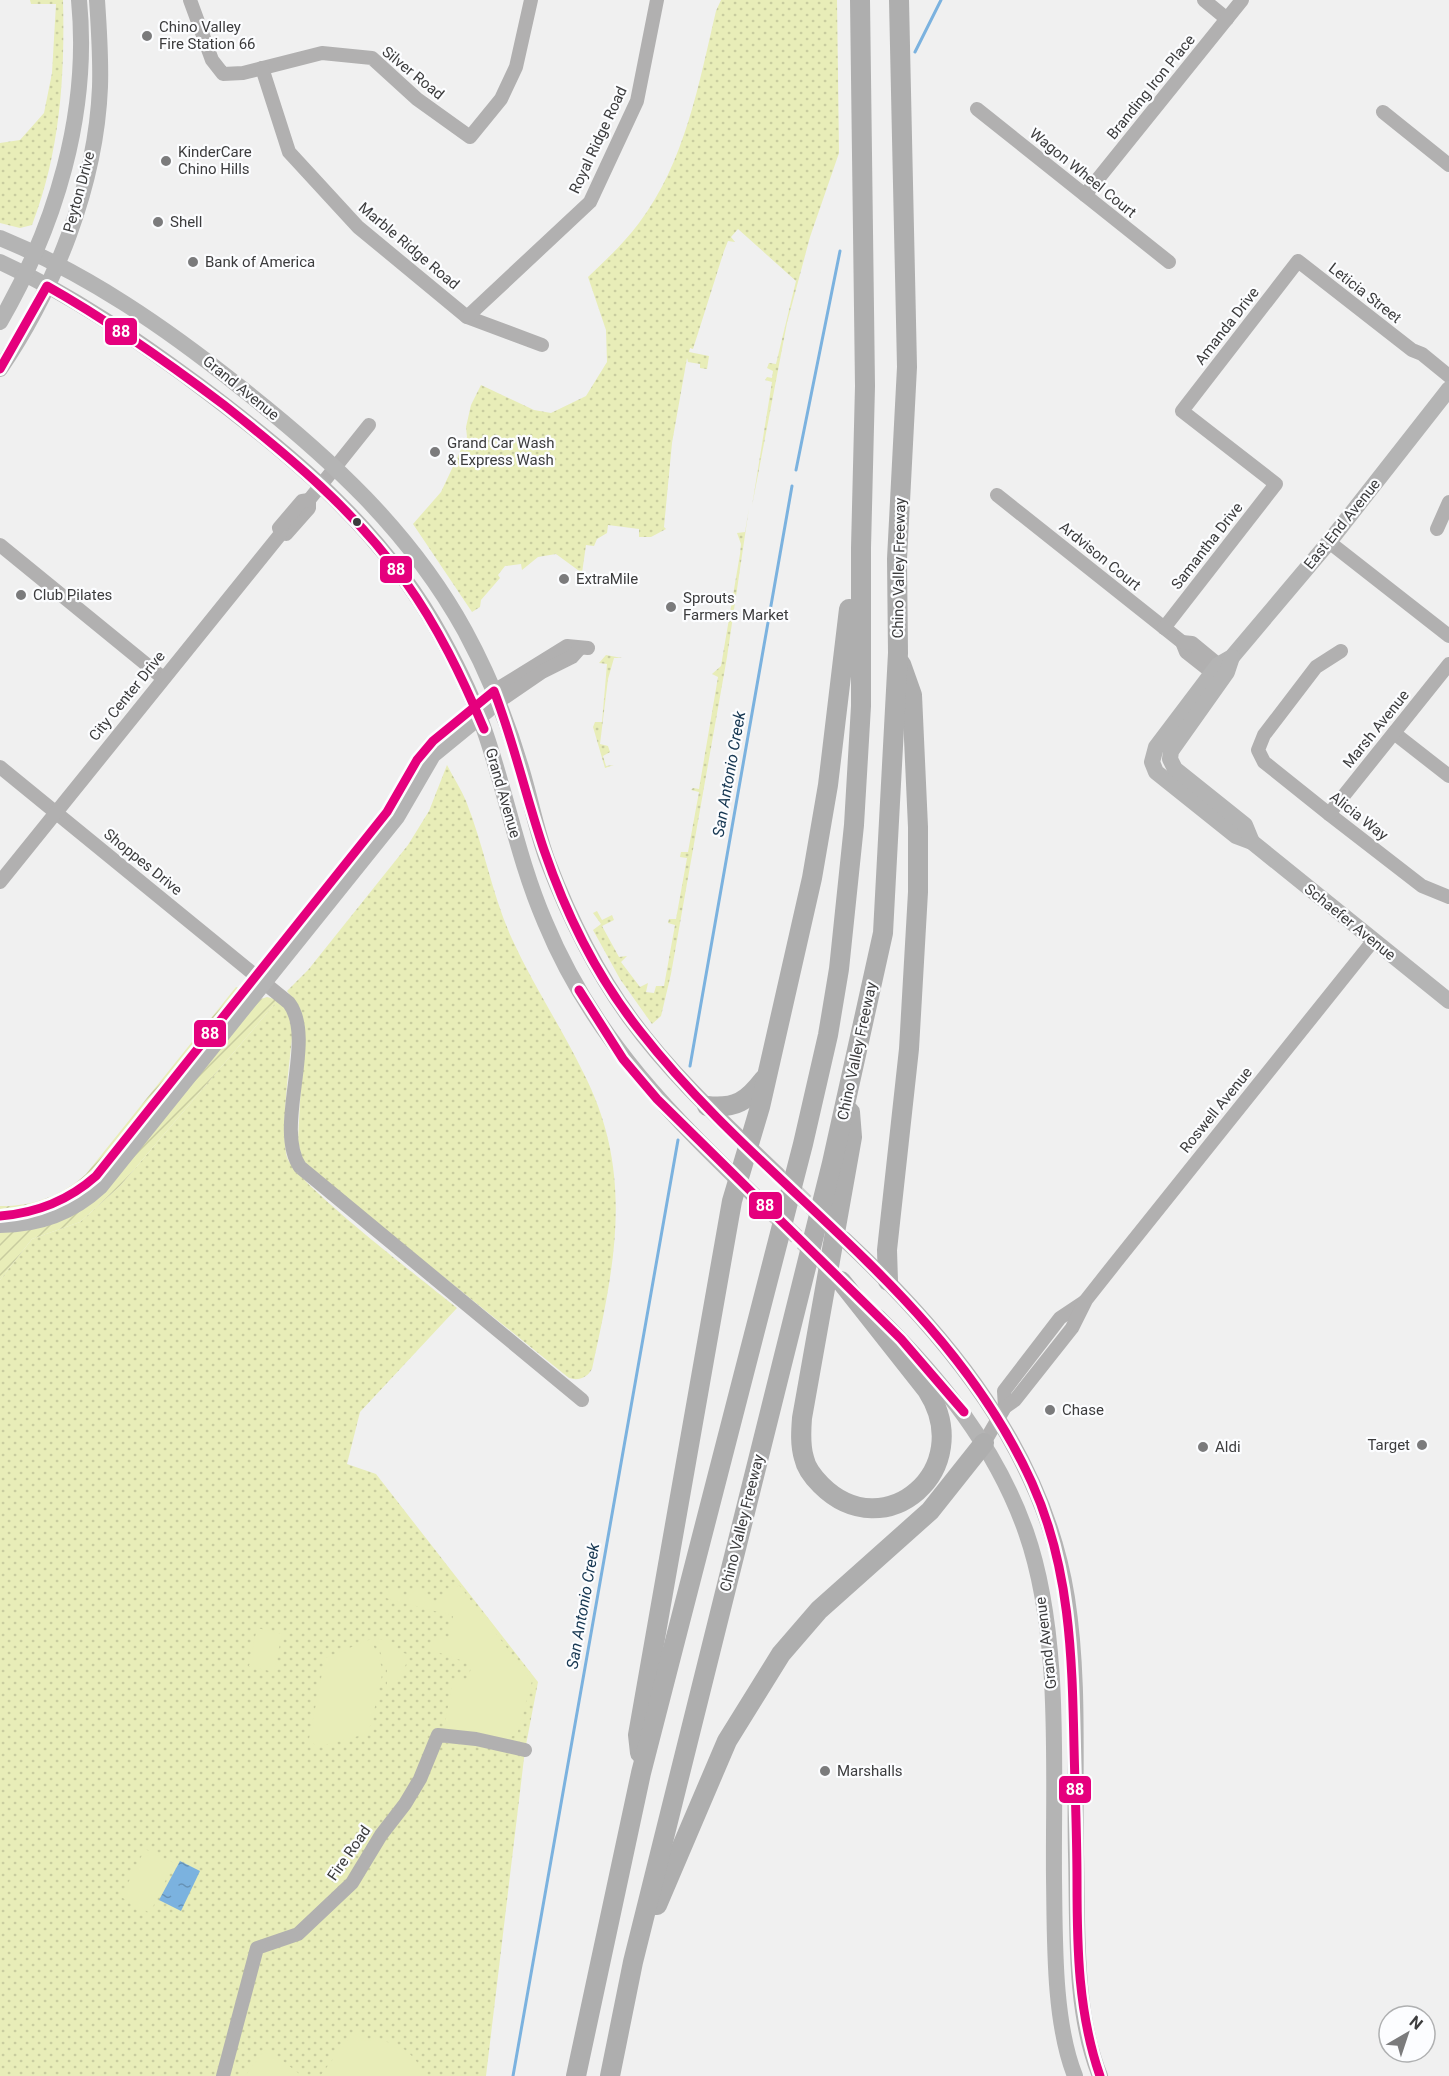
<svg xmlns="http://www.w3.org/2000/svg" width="1449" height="2076" viewBox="0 0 1449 2076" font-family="Roboto,sans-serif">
	<defs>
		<pattern id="grass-dots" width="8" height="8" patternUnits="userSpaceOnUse" patternTransform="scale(1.5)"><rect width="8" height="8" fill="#e8edb8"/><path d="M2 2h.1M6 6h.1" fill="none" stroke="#c8cc9f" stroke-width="1.8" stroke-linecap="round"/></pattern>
		<pattern id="garden-furrows" width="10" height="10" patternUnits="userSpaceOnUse" patternTransform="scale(1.5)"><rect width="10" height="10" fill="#e8edb8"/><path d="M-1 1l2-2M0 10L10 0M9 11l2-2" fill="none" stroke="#c8cc9f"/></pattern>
		<pattern id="water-ripples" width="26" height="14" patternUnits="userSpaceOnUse" patternTransform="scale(1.5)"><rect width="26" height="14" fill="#7bb2df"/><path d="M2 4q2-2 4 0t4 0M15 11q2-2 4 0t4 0" fill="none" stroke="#6692b6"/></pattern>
	</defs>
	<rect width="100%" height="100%" fill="#f0f0f0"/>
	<g fill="url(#grass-dots)">
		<path d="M30,0H63C65,77 60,152 32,225L20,228L0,223V143L20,140L44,113L52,73L56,4H31Z"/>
		<path d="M721,0H837L839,153L810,237L787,323L752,506L772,382L765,380L767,377L772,378L773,371L767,368L769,363L776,364L796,281L738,229L731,237L735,242L728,241L724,251L693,349L690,348L689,352L709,356L707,369L700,368V364L688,362L687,358L672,443L664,527L666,529L651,537H639V529L608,525L607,533L597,539L594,546L586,545L582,573L556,554L538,557L522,570L521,564L505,566L498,575L500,578L481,600L480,607L472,612L413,524L441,492L467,437L466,427L471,405L481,385L534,410L551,413L586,396L607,362L606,330L588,277C606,260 624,243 639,223C685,163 699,83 716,11Z"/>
		<polygon points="749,508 727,657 671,974 661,1016 652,1024 620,979 593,930 601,924 593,913 597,911 602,920 612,915 614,920 602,926 619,957 627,956 621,962 640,987 648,983 646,992 654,993 656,986 664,986 675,925 668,923 669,919 676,919 687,858 680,857 681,852 688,852 699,792 691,790 693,788 699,789 718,677 712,674 721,666 740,554 741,544 737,533 745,532"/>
		<polygon points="606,655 622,658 614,658 608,679 600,744 608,746 610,752 603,756 606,766 614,765 605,768 593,727 595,722 602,722 607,664 599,663"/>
		<path d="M447,765C453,777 461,789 466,801C484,846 492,895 512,939C533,985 561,1027 583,1072C635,1173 615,1264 592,1369C587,1378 578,1381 569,1378L311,1170L302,1158L298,1141L304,1023L299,1007L287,991L308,970L408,845L429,811Z"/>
		<path d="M278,1000L289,1012L293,1029C290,1059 280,1131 287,1157C295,1183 428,1284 457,1308L360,1412L347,1464L376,1474L538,1682L525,1750L486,2076H0V1280L32,1239L80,1222L120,1186Z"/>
	</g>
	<g fill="#e8edb8">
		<polygon points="459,1585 532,1681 517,1734 504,1740 444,1729 453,1679 467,1683 472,1664 431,1650 434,1637 449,1639 453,1616 386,1598 390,1586 397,1589 404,1600 419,1587 435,1606"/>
		<polygon points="257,1628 282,1634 274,1672 249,1666"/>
		<polygon points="375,1638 398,1644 396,1651 411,1655 398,1679 387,1691 387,1670"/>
		<polygon points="371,1639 383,1670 371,1725 366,1734 317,1747 309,1739 325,1658"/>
		<polygon points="145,1849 174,1863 150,1913 121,1897"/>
		<path d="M356,2029L365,2035L360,2041C394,2038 410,2047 426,2076H320Z"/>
		<polygon points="266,2048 302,2076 245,2076"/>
	</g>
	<g fill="url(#garden-furrows)">
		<path d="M236,987L239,988L87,1177L49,1200L24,1207L0,1209V1206C32,1207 63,1195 86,1174Z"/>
		<polygon points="267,997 278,1000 120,1186 80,1222 32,1239 0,1280 0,1232 58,1221 261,999"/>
	</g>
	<polygon fill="url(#water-ripples)" points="180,1861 200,1871 181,1911 159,1900"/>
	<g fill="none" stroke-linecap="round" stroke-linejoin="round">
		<g stroke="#7bb2df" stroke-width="3">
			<polyline points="915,52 941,0"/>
			<polyline points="796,470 840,251"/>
			<polyline points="690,1066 792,486"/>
			<polyline points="513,2076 678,1140"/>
		</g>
		<g stroke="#ccc" stroke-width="16" stroke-dasharray="16 8" stroke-linecap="butt">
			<polyline points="777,1174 826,1221"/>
			<polyline points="768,1209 836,1275"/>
		</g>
		<g stroke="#b1b0b0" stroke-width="14">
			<polyline points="190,0 212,60 223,74 243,73 322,53 372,58 417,99 470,137 501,99 516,67 531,0"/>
			<polyline points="1204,0 1227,19"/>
			<polyline points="262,68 289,152 358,227 467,317 542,345"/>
			<polyline points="977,109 1169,262"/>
			<polyline points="1383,112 1449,165"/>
			<polyline points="1085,195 1242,0"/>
			<polyline points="467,317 590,202 637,101 657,0"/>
			<polyline points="997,495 1182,642 1186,652 1219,678"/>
			<polyline points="1437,529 1449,502"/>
			<polyline points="281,533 286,534 309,508 309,500 369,425"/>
			<polyline points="1329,542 1449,636"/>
			<polyline points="0,545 163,678"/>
			<polyline points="1164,628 1276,484 1182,411 1298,261 1412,350 1422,354 1449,376"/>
			<polyline points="1182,642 1192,643 1226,671"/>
			<polyline points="1341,651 1316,667 1264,735 1258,750 1264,762 1329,814 1422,886 1449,897"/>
			<polyline points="494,691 567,646 588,648"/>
			<polyline points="498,702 542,672 572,657 580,648"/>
			<polyline points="1394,733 1449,776"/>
			<path d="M0,767L289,1003C317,1040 273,1127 300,1167L582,1400"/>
			<polyline points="1329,814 1449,664"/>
			<polyline points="0,882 279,536 281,533 279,528 302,501 309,500"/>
			<polyline points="1005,1407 1004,1391 1060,1318 1084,1302"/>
			<polyline points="984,1443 1005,1407 1015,1400 1072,1328 1086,1300 1116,1262 1373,941"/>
			<polyline points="223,2076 257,1948 298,1934 352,1883 381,1835 405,1804 420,1779 438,1735 476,1739 525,1750"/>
		</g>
		<g stroke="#b4b4b4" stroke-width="16">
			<path d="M0,238C88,274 166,328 240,387C329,457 410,531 465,631C489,675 508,723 522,771C531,801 537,833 548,862C569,917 595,970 630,1018C672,1076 726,1125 777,1174"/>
			<path d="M0,262C72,295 136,339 198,385C294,457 384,531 442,638C459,669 475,702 486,735C507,797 519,862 545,922C595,1043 676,1120 768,1209"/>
			<path d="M0,322C56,225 90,113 79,0"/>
			<path d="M0,369C55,288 96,185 100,87C101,58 99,29 97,0"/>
			<polyline points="1449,389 1329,542 1232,657 1218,665 1156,747 1152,762 1156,772 1236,836 1252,842 1449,1001"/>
			<polyline points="1232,657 1227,672 1171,751 1170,759 1175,769 1245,825 1252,842"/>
			<path d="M0,1225C38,1225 72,1213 100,1187L397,817L433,755L488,710"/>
			<path d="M844,1239C948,1336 1044,1452 1067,1598C1080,1681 1074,1769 1076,1854C1078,1925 1073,2010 1100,2076"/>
			<path d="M878,1317C941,1379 996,1447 1026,1532C1062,1635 1053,1769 1054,1878C1055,1938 1053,2021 1075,2076"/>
		</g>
		<g stroke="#aeaeae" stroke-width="20">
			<path d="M707,1106C736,1109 747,1101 764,1079"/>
			<path d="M841,1281L927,1390C978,1469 885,1549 821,1485C814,1478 806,1468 804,1458C800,1445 801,1431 802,1418L852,1137L850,1112"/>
			<polyline points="888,1281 887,1250 909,1049 918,892 918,827 912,695 901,664"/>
			<polyline points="640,1753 638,1735 732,1201 760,1107 812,878 828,785 849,609"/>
			<polyline points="657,1905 727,1741 781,1654 819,1610 930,1511 984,1443"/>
			<polyline points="576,2076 641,1773 803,1144 828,1035 839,969 854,825 861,706 861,548 865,386 860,0"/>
			<polyline points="610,2076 633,1962 832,1163 883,933 898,653 897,559 907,367 899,0"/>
		</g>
		<defs>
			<g id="bus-1">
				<path d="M0,369L47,286C109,321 167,362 224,405C290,457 356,512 405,581C438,627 462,677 484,729"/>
				<polyline points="579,990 623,1059 657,1099 901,1339 964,1412"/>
				<path d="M0,1216C37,1213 68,1201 96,1176L387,812L417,760L433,741L494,691C514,743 526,797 544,850C566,914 597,977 640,1031C765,1191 945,1291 1032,1483C1070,1567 1072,1655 1074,1746C1075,1791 1077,1836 1077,1881C1077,1947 1078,2013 1100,2076"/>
			</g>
		</defs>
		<use href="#bus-1" stroke="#fcfdff" stroke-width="14"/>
		<use href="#bus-1" stroke="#e5007d" stroke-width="9"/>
	</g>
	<g fill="#7b7b7c" stroke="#fcfdff" stroke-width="2">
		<circle cx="147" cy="36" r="6"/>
		<circle cx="166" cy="161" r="6"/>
		<circle cx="158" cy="222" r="6"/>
		<circle cx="193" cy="262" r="6"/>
		<circle cx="435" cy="452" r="6"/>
		<circle cx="564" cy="579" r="6"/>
		<circle cx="21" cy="595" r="6"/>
		<circle cx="671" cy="607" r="6"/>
		<circle cx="1050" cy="1410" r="6"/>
		<circle cx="1422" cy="1445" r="6"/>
		<circle cx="1203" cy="1447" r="6"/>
		<circle cx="825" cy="1771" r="6"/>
	</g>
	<circle fill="#3c3c3d" stroke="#fcfdff" stroke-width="2" cx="357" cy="522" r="5"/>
	<g text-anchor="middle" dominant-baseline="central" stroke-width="4.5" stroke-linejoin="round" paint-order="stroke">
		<g font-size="15" fill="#3c3c3d" stroke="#fcfdff" text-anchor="start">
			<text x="159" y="27">Chino Valley<tspan x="159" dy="17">Fire Station 66</tspan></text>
			<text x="178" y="152">KinderCare<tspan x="178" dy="17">Chino Hills</tspan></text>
			<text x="170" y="222">Shell</text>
			<text x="205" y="262">Bank of America</text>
			<text x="447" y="443">Grand Car Wash<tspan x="447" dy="17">&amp; Express Wash</tspan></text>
			<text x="576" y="579">ExtraMile</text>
			<text x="33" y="595">Club Pilates</text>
			<text x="683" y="598">Sprouts<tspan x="683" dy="17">Farmers Market</tspan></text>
			<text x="1062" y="1410">Chase</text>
			<text x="1410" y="1445" text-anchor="end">Target</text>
			<text x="1215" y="1447">Aldi</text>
			<text x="837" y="1771">Marshalls</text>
		</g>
		<g font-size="15" fill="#3c3c3d" stroke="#fcfdff">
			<text transform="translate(413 73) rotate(39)">Silver Road</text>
			<text transform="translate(1151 87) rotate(-51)">Branding Iron Place</text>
			<text transform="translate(598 140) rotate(-65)">Royal Ridge Road</text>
			<text transform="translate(1083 173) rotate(39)">Wagon Wheel Court</text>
			<text transform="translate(79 192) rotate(-75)">Peyton Drive</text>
			<text transform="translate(409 246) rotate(40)">Marble Ridge Road</text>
			<text transform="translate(1365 293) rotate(38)">Leticia Street</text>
			<text transform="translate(1227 326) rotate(-52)">Amanda Drive</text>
			<text transform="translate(241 388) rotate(39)">Grand Avenue</text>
			<text transform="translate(1342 524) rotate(-51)">East End Avenue</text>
			<text transform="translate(1207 546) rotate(-52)">Samantha Drive</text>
			<text transform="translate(1100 556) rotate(39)">Ardvison Court</text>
			<text transform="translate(899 568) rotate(-89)">Chino Valley Freeway</text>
			<text transform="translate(127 696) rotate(-51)">City Center Drive</text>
			<text transform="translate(1376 729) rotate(-51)">Marsh Avenue</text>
			<text transform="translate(503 793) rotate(74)">Grand Avenue</text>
			<text transform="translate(1359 816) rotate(38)">Alicia Way</text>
			<text transform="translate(143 862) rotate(39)">Shoppes Drive</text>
			<text transform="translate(1350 922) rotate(39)">Schaefer Avenue</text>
			<text transform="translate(857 1051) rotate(-78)">Chino Valley Freeway</text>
			<text transform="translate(1216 1110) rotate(-51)">Roswell Avenue</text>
			<text transform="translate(742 1523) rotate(-76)">Chino Valley Freeway</text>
			<text transform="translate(1046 1643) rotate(-97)">Grand Avenue</text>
			<text transform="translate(349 1853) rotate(-55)">Fire Road</text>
		</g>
		<g font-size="16" font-style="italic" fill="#163752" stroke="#fcfdff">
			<text transform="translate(729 774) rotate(-80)">San Antonio Creek</text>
			<text transform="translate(583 1606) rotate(-80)">San Antonio Creek</text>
		</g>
	</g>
	<g stroke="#fcfdff" stroke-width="2">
		<rect x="104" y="317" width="34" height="29" rx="6" fill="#e5007d"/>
		<rect x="379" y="555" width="34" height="29" rx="6" fill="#e5007d"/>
		<rect x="193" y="1019" width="34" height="29" rx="6" fill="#e5007d"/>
		<rect x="748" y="1191" width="35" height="29" rx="6" fill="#e5007d"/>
		<rect x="1058" y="1775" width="34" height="29" rx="6" fill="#e5007d"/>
	</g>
	<g font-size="16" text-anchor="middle" font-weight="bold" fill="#fff">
		<text x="121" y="337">88</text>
		<text x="396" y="575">88</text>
		<text x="210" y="1039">88</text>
		<text x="765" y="1211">88</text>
		<text x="1075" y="1795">88</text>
	</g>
	<g transform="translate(1407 2034) rotate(39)"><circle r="28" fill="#fcfdff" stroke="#afb0b1" stroke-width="1.5"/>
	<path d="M0-4.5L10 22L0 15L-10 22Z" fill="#7b7b7c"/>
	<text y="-9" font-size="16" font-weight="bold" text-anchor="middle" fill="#3c3c3d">N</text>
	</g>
</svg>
